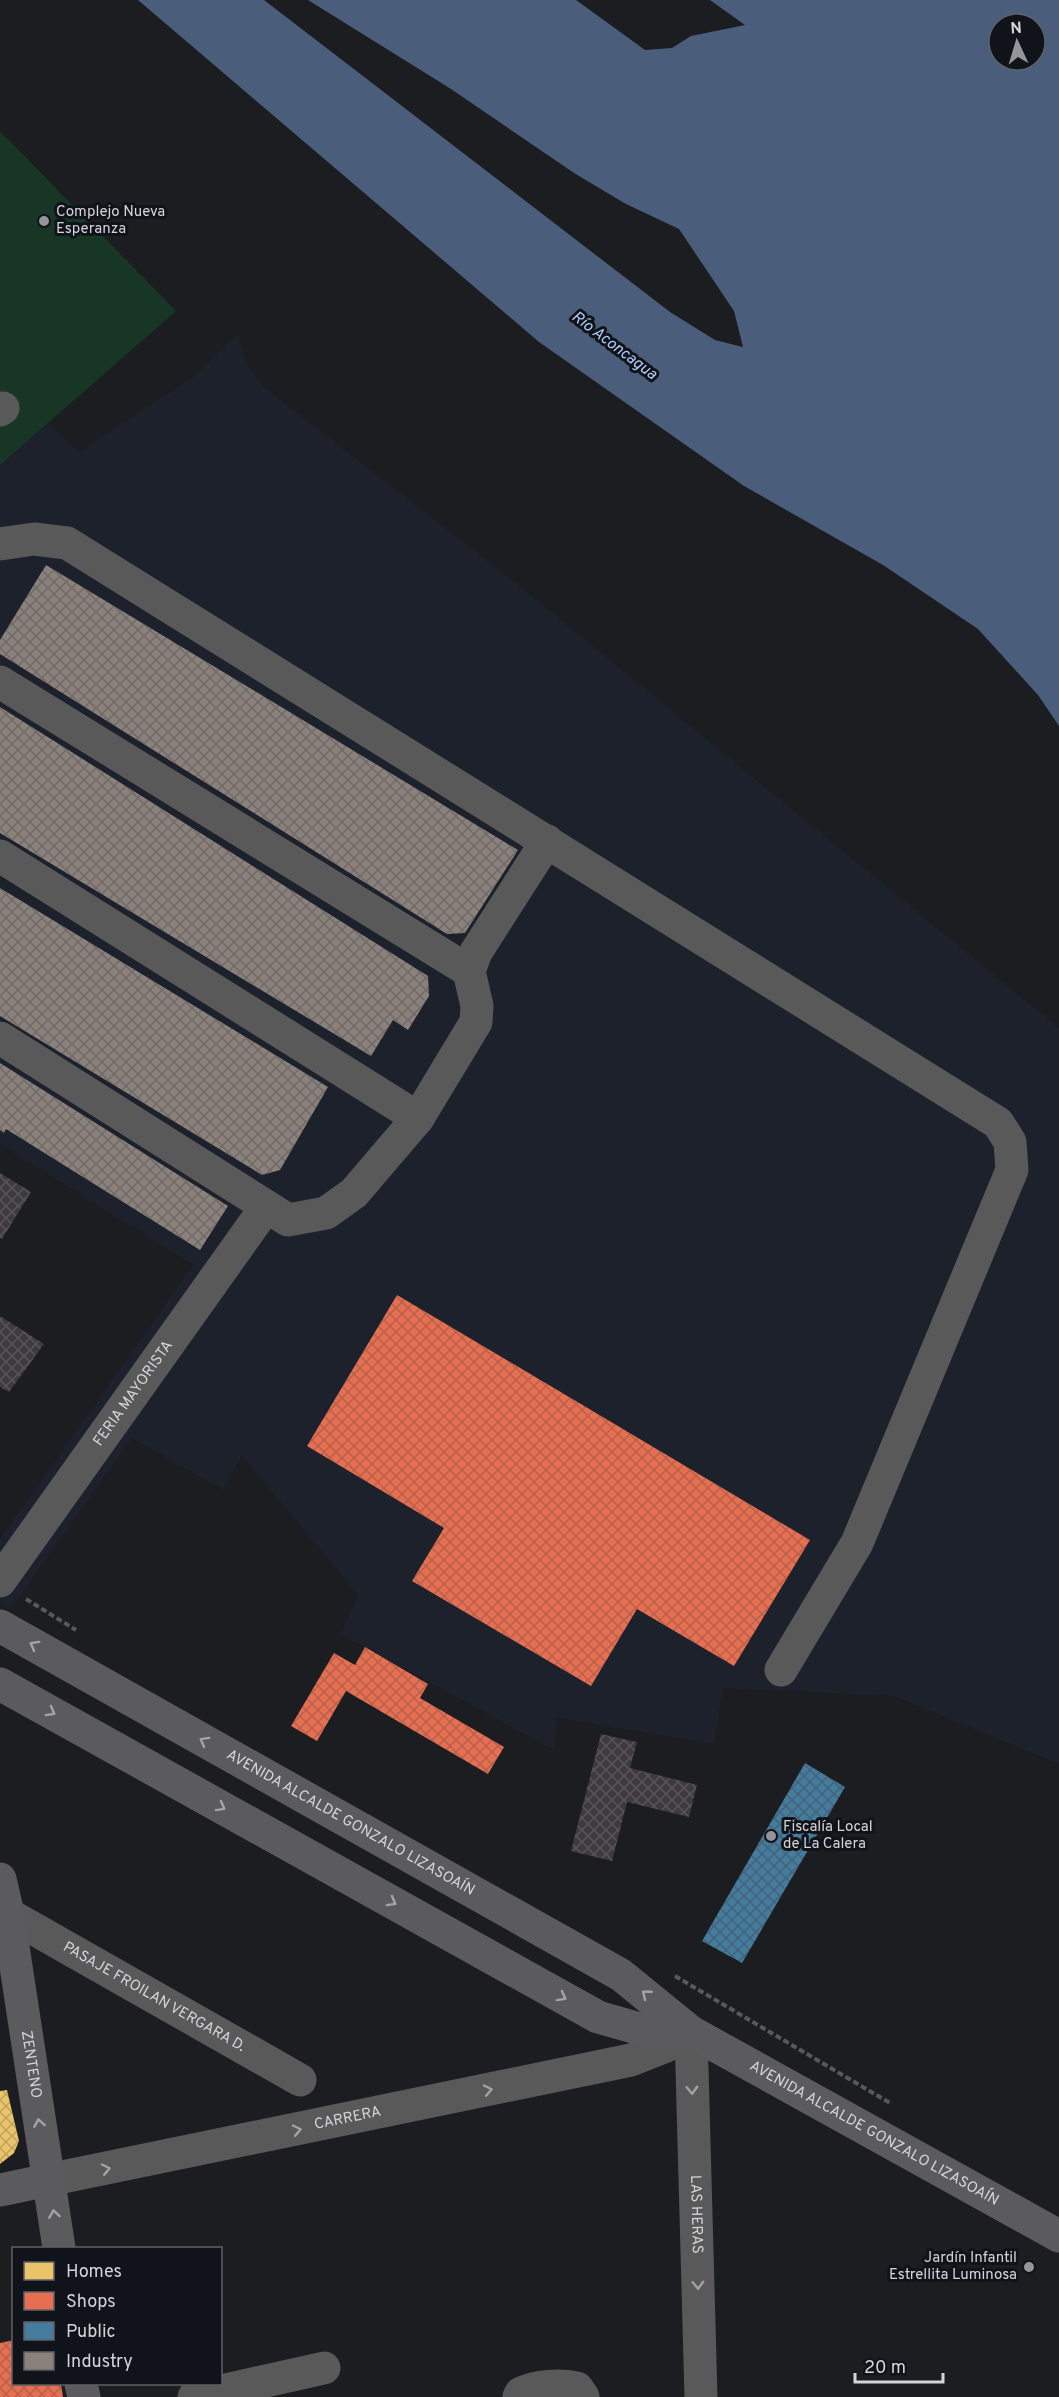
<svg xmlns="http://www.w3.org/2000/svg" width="1059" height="2397" viewBox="0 0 1059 2397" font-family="Overpass,sans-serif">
	<defs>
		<pattern id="homes-cross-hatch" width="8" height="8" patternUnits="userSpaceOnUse" patternTransform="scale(1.5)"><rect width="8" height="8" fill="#e9c46a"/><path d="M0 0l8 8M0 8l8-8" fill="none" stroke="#bea360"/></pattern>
		<pattern id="shops-cross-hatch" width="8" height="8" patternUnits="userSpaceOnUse" patternTransform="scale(1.5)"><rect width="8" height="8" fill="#e76f51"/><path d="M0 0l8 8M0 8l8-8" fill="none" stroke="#b5614c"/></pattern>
		<pattern id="public-cross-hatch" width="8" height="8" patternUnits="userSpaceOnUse" patternTransform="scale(1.5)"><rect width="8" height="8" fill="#457b9d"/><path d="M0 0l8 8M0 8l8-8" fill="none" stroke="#436378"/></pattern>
		<pattern id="industry-cross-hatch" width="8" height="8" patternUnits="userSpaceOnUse" patternTransform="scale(1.5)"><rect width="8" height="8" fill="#8a817c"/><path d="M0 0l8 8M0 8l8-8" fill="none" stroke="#706a67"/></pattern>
		<pattern id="building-cross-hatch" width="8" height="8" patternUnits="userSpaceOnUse" patternTransform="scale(1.5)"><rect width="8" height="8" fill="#3e3a40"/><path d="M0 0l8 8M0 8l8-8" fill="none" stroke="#59565b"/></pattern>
	</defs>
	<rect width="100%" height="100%" fill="#1b1d20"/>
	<polygon fill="#1c212b" points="238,334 245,362 264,387 523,589 1059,1028 1059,1764 894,1696 723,1688 714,1744 557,1718 554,1750 340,1634 358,1595 242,1456 223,1490 132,1438 11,1609 0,1602 0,1539 193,1265 0,1144 0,465 48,424 79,452 193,377"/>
	<polygon fill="#183626" points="0,131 176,311 0,465"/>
	<path fill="#4a5e7b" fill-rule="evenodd" d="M138,0H264L670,312L715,340L743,347L734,311L679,229L626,204L574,173L451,89L308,0H576L645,50L672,48L691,36L745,25L710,0H1059V726L1038,695L978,629L883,565L744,486L539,342ZM999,24H1035V60H999Z"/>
	<polygon fill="url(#homes-cross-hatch)" points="7,2090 19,2141 14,2153 0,2164 0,2091"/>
	<g fill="url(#shops-cross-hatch)">
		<polygon points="397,1295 810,1540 734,1666 637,1609 591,1686 412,1581 444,1528 307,1446"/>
		<polygon points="365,1647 428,1684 420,1698 504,1747 488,1774 346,1691 317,1741 291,1726 334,1653 355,1665"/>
		<polygon points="14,2340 14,2384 61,2384 63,2397 0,2397 0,2343"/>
	</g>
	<polygon fill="url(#public-cross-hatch)" points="805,1763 845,1787 742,1963 702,1941"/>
	<g fill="url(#industry-cross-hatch)">
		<polygon points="46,565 518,850 465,933 447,934 0,654 0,640"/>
		<polygon points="0,707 428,976 429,996 408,1030 393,1020 371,1056 0,833"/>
		<polygon points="0,888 328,1087 280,1170 262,1175 0,1016"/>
		<polygon points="0,1063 228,1206 200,1250 6,1129 4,1133 0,1130"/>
	</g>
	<g fill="url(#building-cross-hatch)">
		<polygon points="0,1173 31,1192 2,1239 0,1238"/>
		<polygon points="0,1316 44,1344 9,1392 0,1387"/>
		<polygon points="601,1734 637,1742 630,1768 697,1785 689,1817 627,1802 612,1861 571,1851"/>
	</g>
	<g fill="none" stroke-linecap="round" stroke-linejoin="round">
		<g stroke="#595859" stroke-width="4" stroke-dasharray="6 3" stroke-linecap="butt">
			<polyline points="26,1599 76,1630"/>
			<polyline points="675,1976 890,2103"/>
		</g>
		<g stroke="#5a5959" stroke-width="33">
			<polyline points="0,410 3,408"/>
			<polyline points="0,544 34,539 67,543 998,1123 1010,1142 1012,1170 857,1543 781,1670"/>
			<polyline points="0,682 469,971"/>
			<polyline points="0,856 418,1118"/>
			<polyline points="0,1038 288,1220 326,1213 354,1193 418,1118 476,1022 477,1006 469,971 476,952 547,841"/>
			<path id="s1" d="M0,1581L266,1207"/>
			<path id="s2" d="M8,1914L300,2080"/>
			<path id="s3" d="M48,2180L631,2060L664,2047L691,2032L701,2397"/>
			<polyline points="194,2397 324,2368"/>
			<path d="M519,2397L521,2393C537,2386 559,2384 577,2388L583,2397"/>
		</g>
		<g stroke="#5b5a5c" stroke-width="33">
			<path id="s4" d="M0,1626L621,1975L691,2032L1059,2236"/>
			<polyline points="0,1684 598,2017 647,2031 691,2032"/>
			<path id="s5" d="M0,1879L8,1914L59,2248"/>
			<polyline points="0,2190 48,2180"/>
			<polyline points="81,2384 84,2397"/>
		</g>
	</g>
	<defs><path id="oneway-chevron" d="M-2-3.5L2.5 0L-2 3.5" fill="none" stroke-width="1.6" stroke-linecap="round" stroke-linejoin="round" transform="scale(1.5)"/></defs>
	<g stroke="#a3a4a7">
		<use href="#oneway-chevron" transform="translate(34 1645) rotate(-151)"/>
		<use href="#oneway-chevron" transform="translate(51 1712) rotate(29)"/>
		<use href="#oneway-chevron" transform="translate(204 1741) rotate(-151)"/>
		<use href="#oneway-chevron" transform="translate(221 1807) rotate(29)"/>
		<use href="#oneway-chevron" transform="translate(392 1902) rotate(29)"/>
		<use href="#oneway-chevron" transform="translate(646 1994) rotate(-141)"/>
		<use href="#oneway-chevron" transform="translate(562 1997) rotate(29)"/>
		<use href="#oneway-chevron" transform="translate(39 2123) rotate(-99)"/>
		<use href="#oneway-chevron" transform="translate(54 2214) rotate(-99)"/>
	</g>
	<g stroke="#a3a3a6">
		<use href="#oneway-chevron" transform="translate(488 2090) rotate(-12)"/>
		<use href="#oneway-chevron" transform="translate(692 2090) rotate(88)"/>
		<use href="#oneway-chevron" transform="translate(297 2130) rotate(-12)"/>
		<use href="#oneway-chevron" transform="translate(106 2169) rotate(-12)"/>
		<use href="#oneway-chevron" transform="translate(698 2285) rotate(88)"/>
	</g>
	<g fill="#939598" stroke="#101319" stroke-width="2">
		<circle cx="44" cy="221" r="6"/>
		<circle cx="771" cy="1836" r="6"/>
		<circle cx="1029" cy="2267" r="6"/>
	</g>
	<g text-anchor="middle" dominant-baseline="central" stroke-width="6" stroke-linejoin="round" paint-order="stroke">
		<g font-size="15" fill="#d3d5d9" stroke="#101319" text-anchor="start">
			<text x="56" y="212">Complejo Nueva<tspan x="56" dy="17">Esperanza</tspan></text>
			<text x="783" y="1827">Fiscalía Local<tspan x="783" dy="17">de La Calera</tspan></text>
			<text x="1017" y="2258" text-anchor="end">Jardín Infantil<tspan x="1017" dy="17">Estrellita Luminosa</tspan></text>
		</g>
		<g font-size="15" fill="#d3d5d9" stroke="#101319">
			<text stroke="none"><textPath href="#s1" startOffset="230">FERIA MAYORISTA</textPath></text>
			<text stroke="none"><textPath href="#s4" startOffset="402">AVENIDA ALCALDE GONZALO LIZASOAÍN</textPath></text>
			<text stroke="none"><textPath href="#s2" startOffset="168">PASAJE FROILAN VERGARA D.</textPath></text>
			<text stroke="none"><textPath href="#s5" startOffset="188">ZENTENO</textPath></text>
			<text stroke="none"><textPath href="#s3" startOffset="306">CARRERA</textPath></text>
			<text stroke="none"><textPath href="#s4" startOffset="1012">AVENIDA ALCALDE GONZALO LIZASOAÍN</textPath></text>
			<text stroke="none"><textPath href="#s3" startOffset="844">LAS HERAS</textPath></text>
		</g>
		<g font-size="16" font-style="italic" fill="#b0cdfa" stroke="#101319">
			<text transform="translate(614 346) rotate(37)">Río Aconcagua</text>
		</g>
	</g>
	<rect x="12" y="2247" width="210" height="138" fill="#101319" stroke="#5e6166" stroke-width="1.5"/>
	<rect x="24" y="2262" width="30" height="18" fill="#e9c46a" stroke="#5e6166" stroke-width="1.5"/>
	<text x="66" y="2277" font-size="18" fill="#d3d5d9">Homes</text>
	<rect x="24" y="2292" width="30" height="18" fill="#e76f51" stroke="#5e6166" stroke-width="1.5"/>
	<text x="66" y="2307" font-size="18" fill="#d3d5d9">Shops</text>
	<rect x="24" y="2322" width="30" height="18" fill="#457b9d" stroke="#5e6166" stroke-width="1.5"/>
	<text x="66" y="2337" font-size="18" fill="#d3d5d9">Public</text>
	<rect x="24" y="2352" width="30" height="18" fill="#8a817c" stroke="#5e6166" stroke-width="1.5"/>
	<text x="66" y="2367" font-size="18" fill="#d3d5d9">Industry</text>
	<g transform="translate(1017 42) rotate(356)"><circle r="28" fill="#101319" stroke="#5e6166" stroke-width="1.5"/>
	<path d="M0-4.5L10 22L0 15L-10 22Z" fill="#939598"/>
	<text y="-9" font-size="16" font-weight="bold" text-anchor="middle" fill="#d3d5d9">N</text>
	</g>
	<path d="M855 2373v9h88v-9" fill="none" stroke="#d3d5d9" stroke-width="3"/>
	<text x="864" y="2373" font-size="18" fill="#d3d5d9" stroke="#101319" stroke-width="4.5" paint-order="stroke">20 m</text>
</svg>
